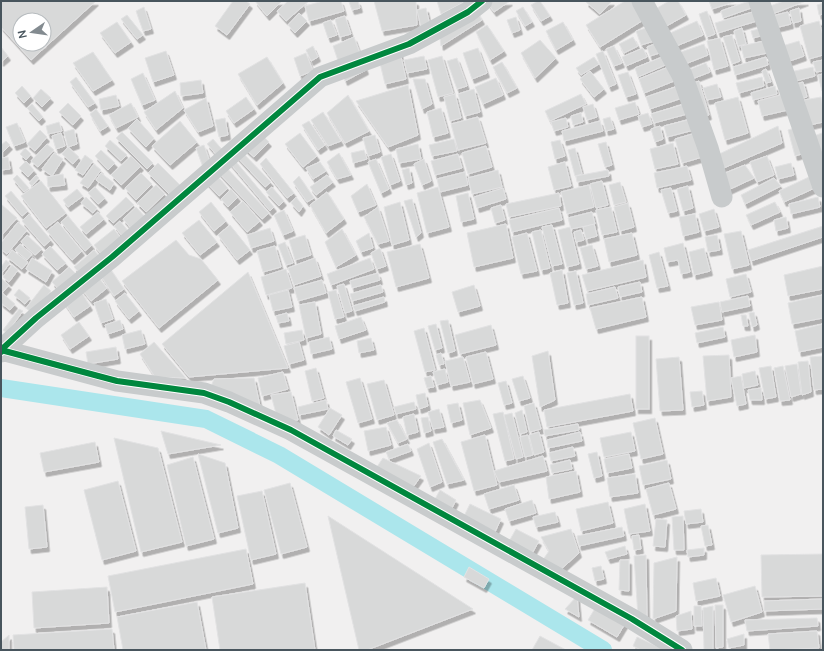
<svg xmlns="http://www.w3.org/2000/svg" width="824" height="651" viewBox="0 0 824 651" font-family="Manrope,sans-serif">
	<defs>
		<filter id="shadow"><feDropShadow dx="2.5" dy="4.5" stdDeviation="0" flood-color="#0004"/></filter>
	</defs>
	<rect width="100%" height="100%" fill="#f1f0f0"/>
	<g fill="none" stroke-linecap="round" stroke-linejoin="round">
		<polyline stroke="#abe6ec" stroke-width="18" points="1,388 206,419 279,455 603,650"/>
	</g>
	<g fill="#d8d9d9" stroke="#e2e2e3" fill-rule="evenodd" filter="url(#shadow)">
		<path d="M1,1H96L31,60L1,27ZM20,20H44V44H20Z"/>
		<polygon points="233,1 246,1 250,4 227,35 215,26"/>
		<polygon points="255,1 282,1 267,16"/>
		<polygon points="288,1 309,1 286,21 277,11"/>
		<polygon points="323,1 341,1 344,11 309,21 305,6"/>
		<polygon points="352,1 358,1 360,8 352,10 349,2"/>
		<polygon points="374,1 416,1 417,25 382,31"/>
		<polygon points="437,1 466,1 441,14"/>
		<polygon points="486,1 510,1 494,12"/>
		<polygon points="538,1 540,1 550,16 541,21 531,5"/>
		<polygon points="587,1 612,1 600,14 586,2"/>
		<polygon points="625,1 634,1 645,19 600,47 586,25"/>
		<polygon points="669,1 678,1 686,15 663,28 652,11"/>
		<polygon points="709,1 737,1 712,9"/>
		<polygon points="749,1 754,7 723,18 721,11"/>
		<polygon points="784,1 806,1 770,15 767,7"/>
		<polygon points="472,3 482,20 441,46 438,24"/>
		<polygon points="823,3 823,14 819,15 817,5"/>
		<polygon points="144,7 151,29 143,31 136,11"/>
		<polygon points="523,7 532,22 525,26 516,11"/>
		<polygon points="426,8 431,30 422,32 417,10"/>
		<polygon points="799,8 801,21 793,23 790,11"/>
		<polygon points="707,11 715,34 707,37 699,14"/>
		<polygon points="756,11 760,20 718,33 715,23"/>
		<polygon points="788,12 791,24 771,29 768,17"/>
		<polygon points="299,13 307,21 295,33 288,25"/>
		<polygon points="127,15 143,35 137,39 121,19"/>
		<polygon points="345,16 351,34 340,37 335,19"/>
		<polygon points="516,17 520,30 512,33 507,20"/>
		<polygon points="331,20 337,35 328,38 323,23"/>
		<polygon points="697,21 703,35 674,47 668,34"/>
		<polygon points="819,21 823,36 823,55 809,59 800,26"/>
		<polygon points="117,22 131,42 115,53 100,33"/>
		<polygon points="563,22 573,40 556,50 546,31"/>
		<polygon points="487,25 504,51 490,60 476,32"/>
		<polygon points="653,26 658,40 641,45 636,31"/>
		<polygon points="766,27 768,34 753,38 751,31"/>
		<polygon points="742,28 746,44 738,46 734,31"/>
		<polygon points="732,35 740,61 732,64 723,37"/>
		<polygon points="354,37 366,70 345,81 333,46"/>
		<polygon points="633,37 638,46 624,53 619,44"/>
		<polygon points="720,38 728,66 714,70 707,41"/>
		<polygon points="540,40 556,58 535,78 521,53"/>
		<polygon points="769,40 772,52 744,58 741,46"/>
		<polygon points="662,41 666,51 650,56 647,47"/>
		<polygon points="799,41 804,56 787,62 782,46"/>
		<polygon points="398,43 406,79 385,84 376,47"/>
		<polygon points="704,44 708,55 680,66 675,54"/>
		<polygon points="313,46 318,57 311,61 306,50"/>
		<polygon points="614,46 622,63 614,66 606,49"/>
		<polygon points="1,47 8,56 1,62"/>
		<polygon points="478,48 487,73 472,79 463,53"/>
		<polygon points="643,48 647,57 626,66 622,57"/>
		<polygon points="166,51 174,75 153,82 145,58"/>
		<polygon points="603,51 616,84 609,87 596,54"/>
		<polygon points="93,52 112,80 93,91 73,63"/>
		<polygon points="306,53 313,71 300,76 294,58"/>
		<polygon points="667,55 670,63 638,77 635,68"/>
		<polygon points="424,56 427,69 407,73 404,60"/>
		<polygon points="442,56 453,93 438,97 428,60"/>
		<polygon points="267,57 283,83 257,105 238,74"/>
		<polygon points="594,57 599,64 581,75 576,68"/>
		<polygon points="766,57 768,65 735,75 733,67"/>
		<polygon points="457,58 467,86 457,89 447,61"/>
		<polygon points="823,60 823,71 816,72 813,62"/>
		<polygon points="502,62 517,88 507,93 493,67"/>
		<polygon points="706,63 710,72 687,81 683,72"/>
		<polygon points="673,65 679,79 644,93 639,79"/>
		<polygon points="813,67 815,76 792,82 790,72"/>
		<polygon points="766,69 771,82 766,83 762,71"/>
		<polygon points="590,71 604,89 594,97 580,79"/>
		<polygon points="628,72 636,94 626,97 618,75"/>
		<polygon points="143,73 155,100 142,105 131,79"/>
		<polygon points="823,74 823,91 822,91 818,75"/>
		<polygon points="76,77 95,103 88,107 70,82"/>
		<polygon points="762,77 764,86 739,93 736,83"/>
		<polygon points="496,78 503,95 483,104 475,87"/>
		<polygon points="413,79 425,79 432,104 422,109"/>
		<polygon points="201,80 203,93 181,96 180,83"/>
		<polygon points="699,81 709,115 701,117 690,84"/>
		<polygon points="803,82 807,97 797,100 793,85"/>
		<polygon points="717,84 721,97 707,100 703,88"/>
		<polygon points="408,85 418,135 388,147 356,101"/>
		<polygon points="681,85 685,97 650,109 646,97"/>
		<polygon points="22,86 31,96 24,103 15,93"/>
		<polygon points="775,86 777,94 753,100 751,93"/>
		<polygon points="41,89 51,98 42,107 33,98"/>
		<polygon points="474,89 480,112 465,116 458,94"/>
		<polygon points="175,91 183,108 156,130 144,112"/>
		<polygon points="455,94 461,118 450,121 444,97"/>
		<polygon points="581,94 586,104 550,121 545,111"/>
		<polygon points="784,94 788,110 762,116 758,101"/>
		<polygon points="116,95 119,106 101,110 99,99"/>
		<polygon points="348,95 369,131 345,143 327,113"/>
		<polygon points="246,97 254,109 234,123 226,111"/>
		<polygon points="738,97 748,133 725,140 715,103"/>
		<polygon points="821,97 823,108 823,122 810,125 804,100"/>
		<polygon points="206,98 213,126 198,132 184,110"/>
		<polygon points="635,102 639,114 619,120 615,108"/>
		<polygon points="68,103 81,116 73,125 59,112"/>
		<polygon points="131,103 138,117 116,128 109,115"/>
		<polygon points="688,103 691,113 654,123 651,114"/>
		<polygon points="32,104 43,117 39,121 27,108"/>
		<polygon points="593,104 597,117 587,120 583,107"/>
		<polygon points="441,108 448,133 433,137 427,112"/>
		<polygon points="96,109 108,126 100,131 90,114"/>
		<polygon points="323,112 341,141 328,146 311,120"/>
		<polygon points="581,113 583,122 573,125 571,116"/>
		<polygon points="648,113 652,124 642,127 638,116"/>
		<polygon points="478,117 486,143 458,150 451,124"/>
		<polygon points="610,117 614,129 606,131 603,119"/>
		<polygon points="225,118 228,135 219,137 215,120"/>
		<polygon points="566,118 568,127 554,131 551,122"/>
		<polygon points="695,118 698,129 667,137 664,126"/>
		<polygon points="137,119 154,138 146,147 128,128"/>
		<polygon points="180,121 197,142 170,165 152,146"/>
		<polygon points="309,121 325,145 318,150 302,125"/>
		<polygon points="600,121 603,131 564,141 562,131"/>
		<polygon points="59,122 62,131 48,134 46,126"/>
		<polygon points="17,123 25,142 14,146 6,127"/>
		<polygon points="660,126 663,139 655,142 651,129"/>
		<polygon points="778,126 782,143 719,170 713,157"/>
		<polygon points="801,126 808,152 795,156 788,130"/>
		<polygon points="74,129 77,144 68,147 64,132"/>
		<polygon points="40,130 47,137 35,151 27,144"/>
		<polygon points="258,131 269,142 254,157 243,147"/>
		<polygon points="122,132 153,163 147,169 116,138"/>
		<polygon points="699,132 706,156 682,163 675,139"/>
		<polygon points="61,133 65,146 56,149 52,136"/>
		<polygon points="300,133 317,156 303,167 285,144"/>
		<polygon points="822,133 823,136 823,163 811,137"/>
		<polygon points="375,135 380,152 368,156 363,138"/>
		<polygon points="213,139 226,154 220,159 207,144"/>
		<polygon points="454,139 457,151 432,156 429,145"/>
		<polygon points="110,140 127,155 121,161 105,146"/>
		<polygon points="560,140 565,156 555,159 551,142"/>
		<polygon points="6,141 10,145 1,154 1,145"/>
		<polygon points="606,142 612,165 605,167 598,144"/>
		<polygon points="673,143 678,164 655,169 650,149"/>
		<polygon points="47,144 54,150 38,167 31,161"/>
		<polygon points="418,144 421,159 399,163 396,149"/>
		<polygon points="204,145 212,168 204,170 196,148"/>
		<polygon points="486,146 492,167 468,174 462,153"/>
		<polygon points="68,147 79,157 73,164 62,154"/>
		<polygon points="25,148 31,154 26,160 20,154"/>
		<polygon points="575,148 582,174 575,176 568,150"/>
		<polygon points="101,150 115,163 108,170 95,156"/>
		<polygon points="364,150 367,159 353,163 351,153"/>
		<polygon points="241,151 271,182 265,187 236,156"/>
		<polygon points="54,153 63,159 52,176 42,169"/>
		<polygon points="339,153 351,175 337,179 327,162"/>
		<polygon points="391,154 400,181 390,185 381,157"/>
		<polygon points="458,154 462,168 435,175 431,161"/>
		<polygon points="85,155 93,161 83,175 75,170"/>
		<polygon points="131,156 141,166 121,185 111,175"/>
		<polygon points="767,156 774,175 757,182 750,162"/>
		<polygon points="8,157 10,169 1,170 1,158"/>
		<polygon points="232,157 274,207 270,211 228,161"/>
		<polygon points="266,158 294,193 287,198 260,164"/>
		<polygon points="376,159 389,189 381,193 368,162"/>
		<polygon points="424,159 431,181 422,185 414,164"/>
		<polygon points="26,161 34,170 28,177 19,168"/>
		<polygon points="320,162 326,171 313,179 306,168"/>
		<polygon points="565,162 571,186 554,190 548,167"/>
		<polygon points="158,163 184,189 174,199 148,173"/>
		<polygon points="791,163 794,175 778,179 775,167"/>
		<polygon points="94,164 101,170 88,188 80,183"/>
		<polygon points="745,165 754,178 726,191 720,175"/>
		<polygon points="225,166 269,213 262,219 218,172"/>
		<polygon points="687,166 691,180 657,188 654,173"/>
		<polygon points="409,168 412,183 406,185 402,170"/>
		<polygon points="498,170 502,187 472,194 468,178"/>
		<polygon points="608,170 609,176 577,182 576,176"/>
		<polygon points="214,172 228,188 219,196 205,181"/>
		<polygon points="465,172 468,185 440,192 437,179"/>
		<polygon points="101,173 114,183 110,190 96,180"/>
		<polygon points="141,173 152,184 136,200 125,188"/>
		<polygon points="63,174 65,185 48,187 47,177"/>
		<polygon points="17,175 29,188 24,192 13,179"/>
		<polygon points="36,175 39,178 32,186 29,183"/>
		<polygon points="327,175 333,182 316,195 310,187"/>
		<polygon points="299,176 314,198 307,202 293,182"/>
		<polygon points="811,176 817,187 784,202 779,191"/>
		<polygon points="774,178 781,186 745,204 741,195"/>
		<polygon points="41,181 66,213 46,228 21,196"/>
		<polygon points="602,181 608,205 596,208 590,184"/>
		<polygon points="620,182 626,202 614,205 609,185"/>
		<polygon points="367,184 376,205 358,212 351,196"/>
		<polygon points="156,185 165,194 146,212 137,203"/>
		<polygon points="589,185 594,207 567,214 561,192"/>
		<polygon points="688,186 693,208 683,211 677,189"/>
		<polygon points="95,187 105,198 98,204 88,193"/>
		<polygon points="272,187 284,201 279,206 266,192"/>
		<polygon points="438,187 449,227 427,233 417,193"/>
		<polygon points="503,188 506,199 477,208 474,197"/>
		<polygon points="671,188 677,211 668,213 661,190"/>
		<polygon points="77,189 83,196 68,207 63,200"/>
		<polygon points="231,189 238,197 228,207 221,199"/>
		<polygon points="11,191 28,211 22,216 5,196"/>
		<polygon points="327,192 344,219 326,233 310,205"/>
		<polygon points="468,193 474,219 461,222 456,196"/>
		<polygon points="559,193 561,206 509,217 506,204"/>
		<polygon points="86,197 97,208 93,213 81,203"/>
		<polygon points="126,197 134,205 113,223 106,216"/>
		<polygon points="296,197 303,206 299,212 291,203"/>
		<polygon points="818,197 820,207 791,214 789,204"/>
		<polygon points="412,199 421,233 416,237 404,201"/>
		<polygon points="243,201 260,221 247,232 230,212"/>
		<polygon points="211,202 226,221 214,231 199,212"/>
		<polygon points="400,202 409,240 392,245 384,207"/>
		<polygon points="775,202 780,212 751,225 746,215"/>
		<polygon points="628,203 634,227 620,231 614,207"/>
		<polygon points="1,204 17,218 1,236"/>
		<polygon points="501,205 505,220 495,223 491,208"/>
		<polygon points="136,207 148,220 135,233 123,219"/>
		<polygon points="378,207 389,241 378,244 364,217"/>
		<polygon points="611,207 617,232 602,235 596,210"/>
		<polygon points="559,208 562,220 512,232 509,220"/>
		<polygon points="714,209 719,227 704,231 699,214"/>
		<polygon points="284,210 293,231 283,235 274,215"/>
		<polygon points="98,212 104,219 86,234 80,227"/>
		<polygon points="592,212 595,224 571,229 568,218"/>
		<polygon points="29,214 51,240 44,246 22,221"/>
		<polygon points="695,214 699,232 683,236 679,217"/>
		<polygon points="68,216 92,245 85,251 61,222"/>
		<polygon points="786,217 788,228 776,231 774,220"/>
		<polygon points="199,220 217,242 200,255 182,233"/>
		<polygon points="120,221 133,237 127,242 114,226"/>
		<polygon points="18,222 27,230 7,254 1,249 1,243"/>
		<polygon points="58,222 82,251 72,260 47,231"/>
		<polygon points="506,224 513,258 474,267 467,233"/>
		<polygon points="594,224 597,236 586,239 583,227"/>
		<polygon points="230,225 250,250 237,260 218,235"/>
		<polygon points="552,225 562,264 552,266 542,227"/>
		<polygon points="823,226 823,237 751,261 748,250"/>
		<polygon points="570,227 579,264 567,267 558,230"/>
		<polygon points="270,228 274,241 251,248 247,235"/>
		<polygon points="114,229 124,242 104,258 94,245"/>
		<polygon points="342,229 356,255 336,267 325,242"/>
		<polygon points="541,230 550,268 541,270 532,232"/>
		<polygon points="581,230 584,240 576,242 574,232"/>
		<polygon points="741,231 749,265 732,269 724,234"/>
		<polygon points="369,233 373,248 361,252 356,241"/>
		<polygon points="527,233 537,271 521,274 512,237"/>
		<polygon points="632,233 637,255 609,262 604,239"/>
		<polygon points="27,235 42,249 35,255 21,242"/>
		<polygon points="305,235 311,255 295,260 289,240"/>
		<polygon points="717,235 720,250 708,252 705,237"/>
		<polygon points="176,240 189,255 201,259 218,280 159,328 122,281"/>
		<polygon points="285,242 293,263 286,265 278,245"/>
		<polygon points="683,243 690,272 681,274 678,260 667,262 664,248"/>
		<polygon points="20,244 32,254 27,260 15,250"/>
		<polygon points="420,244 429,278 396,287 387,252"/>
		<polygon points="592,245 598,266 586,269 580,248"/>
		<polygon points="50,246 66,263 57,270 42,254"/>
		<polygon points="275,246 281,267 263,272 257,251"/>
		<polygon points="380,248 386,266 377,269 371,253"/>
		<polygon points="704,248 710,271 694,275 689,252"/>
		<polygon points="12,250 28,262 22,269 7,257"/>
		<polygon points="94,250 102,259 82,276 74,267"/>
		<polygon points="659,252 668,286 657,288 649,255"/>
		<polygon points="32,258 52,271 46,282 26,269"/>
		<polygon points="315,258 321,276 294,285 288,268"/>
		<polygon points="370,258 374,269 331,285 327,274"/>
		<polygon points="6,260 10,263 3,272 1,271 1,267"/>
		<polygon points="643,260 646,277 587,291 582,275"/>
		<polygon points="12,265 18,270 9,282 3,277"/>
		<polygon points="823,266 823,289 788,296 784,275"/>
		<polygon points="69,267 76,274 59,290 52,282"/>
		<polygon points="109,267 124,289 114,296 99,273"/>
		<polygon points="286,269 292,288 266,295 261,277"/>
		<polygon points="562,270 568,303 557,305 550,273"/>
		<polygon points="576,271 583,303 574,305 567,273"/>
		<polygon points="248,272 288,368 189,377 162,344"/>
		<polygon points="378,273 380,280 352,288 350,281"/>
		<polygon points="96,274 107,288 91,301 80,287"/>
		<polygon points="746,274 751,292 730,297 726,279"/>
		<polygon points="1,278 9,285 3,292 1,290"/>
		<polygon points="322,280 326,293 298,301 294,288"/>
		<polygon points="640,282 642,292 620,297 618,287"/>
		<polygon points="344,284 352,311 345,313 337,286"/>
		<polygon points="44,285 51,291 33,314 26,308"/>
		<polygon points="381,285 383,292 352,301 350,294"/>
		<polygon points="474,285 480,306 458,312 452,292"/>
		<polygon points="615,287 618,298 588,305 586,294"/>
		<polygon points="19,289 30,298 25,304 14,295"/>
		<polygon points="80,290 90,306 74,317 63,301"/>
		<polygon points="288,290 292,307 273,311 269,295"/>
		<polygon points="336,290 344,317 335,319 328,292"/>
		<polygon points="1,292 15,304 10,310 1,303"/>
		<polygon points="125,293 139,311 129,319 115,301"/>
		<polygon points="823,295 823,318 792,324 788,303"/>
		<polygon points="748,296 750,306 722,312 720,302"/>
		<polygon points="384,297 385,302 355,311 353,306"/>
		<polygon points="642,297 646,317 596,329 590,308"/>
		<polygon points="106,299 113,319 101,323 94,303"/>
		<polygon points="315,302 321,334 306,338 299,305"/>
		<polygon points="719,302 722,320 695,325 691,307"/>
		<polygon points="19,309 23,311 7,333 3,330"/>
		<polygon points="754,312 757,325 752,327 749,313"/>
		<polygon points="287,313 289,321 278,323 276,316"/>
		<polygon points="741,315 746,315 748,326 743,326"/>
		<polygon points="361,317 366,330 339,339 335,326"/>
		<polygon points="120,320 123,329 108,334 105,325"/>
		<polygon points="448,320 455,351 448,353 440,321"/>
		<polygon points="79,322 89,336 70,349 61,335"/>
		<polygon points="436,324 442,348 435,350 428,326"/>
		<polygon points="823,324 823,347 799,352 795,331"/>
		<polygon points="491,325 496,345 460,354 455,335"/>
		<polygon points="723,327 725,337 697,343 695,333"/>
		<polygon points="424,328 435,370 425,372 414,331"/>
		<polygon points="141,330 145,344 125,349 122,335"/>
		<polygon points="302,330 304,340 286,344 284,333"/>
		<polygon points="755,335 757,352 734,357 731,340"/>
		<rect x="636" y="336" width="13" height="73"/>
		<polygon points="329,337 332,349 311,354 309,342"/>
		<polygon points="371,338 374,350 359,353 357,341"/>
		<polygon points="154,342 186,378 155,377 140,354"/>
		<polygon points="299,342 304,360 289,364 284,346"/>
		<polygon points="116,347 118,359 88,364 86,352"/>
		<polygon points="548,351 555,400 540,407 532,356"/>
		<polygon points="486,352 493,379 473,384 466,357"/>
		<polygon points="441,353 444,364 439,365 436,355"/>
		<polygon points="729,355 731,397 707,401 703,356"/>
		<polygon points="823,356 823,389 814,390 810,357"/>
		<polygon points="463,357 470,382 451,386 445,361"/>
		<polygon points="679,357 683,410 660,411 656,359"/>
		<polygon points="808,361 811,392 802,395 798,362"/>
		<polygon points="797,364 801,394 791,397 785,366"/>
		<polygon points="771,366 776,397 765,399 759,368"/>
		<polygon points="783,366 790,400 780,401 774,368"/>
		<polygon points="316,368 324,398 312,401 305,371"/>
		<polygon points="445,369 448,382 437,385 433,372"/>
		<polygon points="755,371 758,385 744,388 742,374"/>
		<polygon points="283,372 288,389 262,396 258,378"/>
		<polygon points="431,376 434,387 427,388 424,378"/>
		<polygon points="523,376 530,398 519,401 512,379"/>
		<polygon points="741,376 746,404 737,406 731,378"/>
		<polygon points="254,378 260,406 210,389 214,379"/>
		<polygon points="360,378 372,419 358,423 346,382"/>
		<polygon points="384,380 394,415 377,420 367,384"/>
		<polygon points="506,381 512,403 504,405 498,383"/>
		<polygon points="761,388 762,400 750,400 748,390"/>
		<polygon points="702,391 704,405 692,407 690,392"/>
		<polygon points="291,392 298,420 278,421 271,395"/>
		<polygon points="425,393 428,406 419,409 416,395"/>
		<polygon points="630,394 633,411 547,427 544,410"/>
		<polygon points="326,400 328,409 299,415 298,407"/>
		<polygon points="480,400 491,428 470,435 463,403"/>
		<polygon points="414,402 416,409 396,414 394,407"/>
		<polygon points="458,403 462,420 451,423 447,405"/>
		<polygon points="534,403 541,429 530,432 524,406"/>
		<polygon points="330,408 342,415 329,435 318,427"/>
		<polygon points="439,409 444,427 433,429 428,412"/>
		<polygon points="522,410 527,432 520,434 515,413"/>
		<polygon points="503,412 514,459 505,461 493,414"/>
		<polygon points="512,413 523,457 516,459 504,415"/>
		<polygon points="414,414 418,432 407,435 403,417"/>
		<polygon points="428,417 431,431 424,433 421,418"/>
		<polygon points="655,418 663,454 641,459 633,423"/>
		<polygon points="397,420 407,439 398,443 387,423"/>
		<polygon points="578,424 579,430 545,436 544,430"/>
		<polygon points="386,427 391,445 368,451 364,431"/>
		<polygon points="336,430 352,439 348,445 333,436"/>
		<polygon points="161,431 221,445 168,454"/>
		<polygon points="539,432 544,452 534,455 529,435"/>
		<polygon points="580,432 582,441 548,448 547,440"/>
		<polygon points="631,432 635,451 604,457 600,438"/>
		<polygon points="485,435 497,485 474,491 461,442"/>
		<polygon points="528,435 533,455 525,457 520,437"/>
		<polygon points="114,438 158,448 182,542 141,552"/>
		<polygon points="442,439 464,480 447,484 433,442"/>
		<polygon points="95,442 99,462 44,472 40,453"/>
		<polygon points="429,443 442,482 430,487 417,449"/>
		<polygon points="408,444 411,451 389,459 386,452"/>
		<polygon points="573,447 575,456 551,461 549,453"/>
		<polygon points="597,452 602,476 594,478 588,454"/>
		<polygon points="198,454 225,463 238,528 218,533"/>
		<polygon points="629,454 632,468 607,473 604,459"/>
		<polygon points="543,456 547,471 499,482 494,471"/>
		<polygon points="193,457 214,539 186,546 167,465"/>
		<polygon points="383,458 421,476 411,490 374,471"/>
		<polygon points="570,460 572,469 552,473 550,465"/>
		<polygon points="667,460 671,479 643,485 639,466"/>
		<polygon points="576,471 580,492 549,499 546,477"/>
		<polygon points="635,474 638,493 610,497 607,478"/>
		<polygon points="118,481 136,551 102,560 84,490"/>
		<polygon points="290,483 307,547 281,554 264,490"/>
		<polygon points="669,483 676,509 653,515 646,489"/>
		<polygon points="514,485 519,500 489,509 484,494"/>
		<polygon points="440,490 456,500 452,508 435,499"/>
		<polygon points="262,491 276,554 251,560 237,496"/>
		<polygon points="532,500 536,513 509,521 505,509"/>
		<polygon points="608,502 613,523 581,531 576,509"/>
		<polygon points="470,504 501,519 494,534 463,518"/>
		<polygon points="645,504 650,531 629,534 624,509"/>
		<polygon points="43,505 47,547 29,549 25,507"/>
		<polygon points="701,509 703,522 686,524 684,511"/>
		<polygon points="555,512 558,522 536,527 533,517"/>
		<polygon points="328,516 473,609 367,650 359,650"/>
		<polygon points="683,516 684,550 674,550 672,517"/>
		<polygon points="656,519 667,520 665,547 653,546"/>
		<polygon points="708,525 712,545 705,546 701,526"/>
		<polygon points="622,527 624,536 579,546 577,536"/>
		<polygon points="516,529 539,541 530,557 507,545"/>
		<polygon points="571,529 579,553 558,572 542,561 549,551 541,537"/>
		<polygon points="639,535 641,549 634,550 632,536"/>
		<polygon points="625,546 627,554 608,559 605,552"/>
		<polygon points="704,548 704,555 688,557 687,550"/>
		<polygon points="246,549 253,584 115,612 108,576"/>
		<polygon points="823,554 823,596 762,597 761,555"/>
		<polygon points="646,555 647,619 638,617 634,556"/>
		<polygon points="677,557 676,611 653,619 654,563"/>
		<polygon points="620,560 629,560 629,591 619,590"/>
		<polygon points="601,566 604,579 595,581 592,568"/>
		<polygon points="469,567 489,579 484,588 464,577"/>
		<polygon points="716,578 720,596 696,601 693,583"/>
		<polygon points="305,583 315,650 220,650 212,597"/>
		<polygon points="755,586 762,612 731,622 723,595"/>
		<polygon points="107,587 109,623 34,628 32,592"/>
		<polygon points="577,596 579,617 565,609"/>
		<polygon points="823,599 823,609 764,611 764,601"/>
		<polygon points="197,602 206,650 123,650 117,617"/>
		<polygon points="597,605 626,622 617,637 588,620"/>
		<polygon points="715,605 723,605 723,647 716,648"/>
		<polygon points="694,606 701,606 702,626 694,626"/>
		<polygon points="713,606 713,650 704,650 703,608"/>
		<polygon points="691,611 692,629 677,631 676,616"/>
		<polygon points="817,618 818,626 747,631 745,620"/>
		<polygon points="112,629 114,650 14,650 13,635"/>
		<polygon points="817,631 819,648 770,650 768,634"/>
		<polygon points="744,634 744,645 729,648 727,639"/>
		<polygon points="9,635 9,650 1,650 1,642"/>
		<polygon points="540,636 566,650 532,650"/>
		<polygon points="637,637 665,650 641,650 633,646"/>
	</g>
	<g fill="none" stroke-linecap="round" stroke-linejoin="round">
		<g stroke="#c8cbcc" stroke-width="21">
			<polyline points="642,1 682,75 708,148 722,197"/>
			<polyline points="759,1 823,187"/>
			<polyline points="1,350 117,381 204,393 229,402 291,430 632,619 682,650"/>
			<polyline points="1,352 1,350 36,318 112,257 320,77 409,44 468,12 482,1"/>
		</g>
		<defs>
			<g id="cycleway">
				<polyline points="1,350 117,381 204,393 229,402 291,430 632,619 682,650"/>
				<polyline points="1,352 1,350 36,318 112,257 320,77 409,44 468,12 482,1"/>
			</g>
		</defs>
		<use href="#cycleway" stroke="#fff" stroke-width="8"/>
		<use href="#cycleway" stroke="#00873e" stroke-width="6"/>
	</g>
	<rect width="824" height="651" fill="none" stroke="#48555d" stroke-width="4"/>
	<g transform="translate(32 32) rotate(257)"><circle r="19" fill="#ffffff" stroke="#b6bbbe"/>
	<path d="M0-3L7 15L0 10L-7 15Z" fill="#838b90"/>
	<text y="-6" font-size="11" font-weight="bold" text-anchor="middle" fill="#48555d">N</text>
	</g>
</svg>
